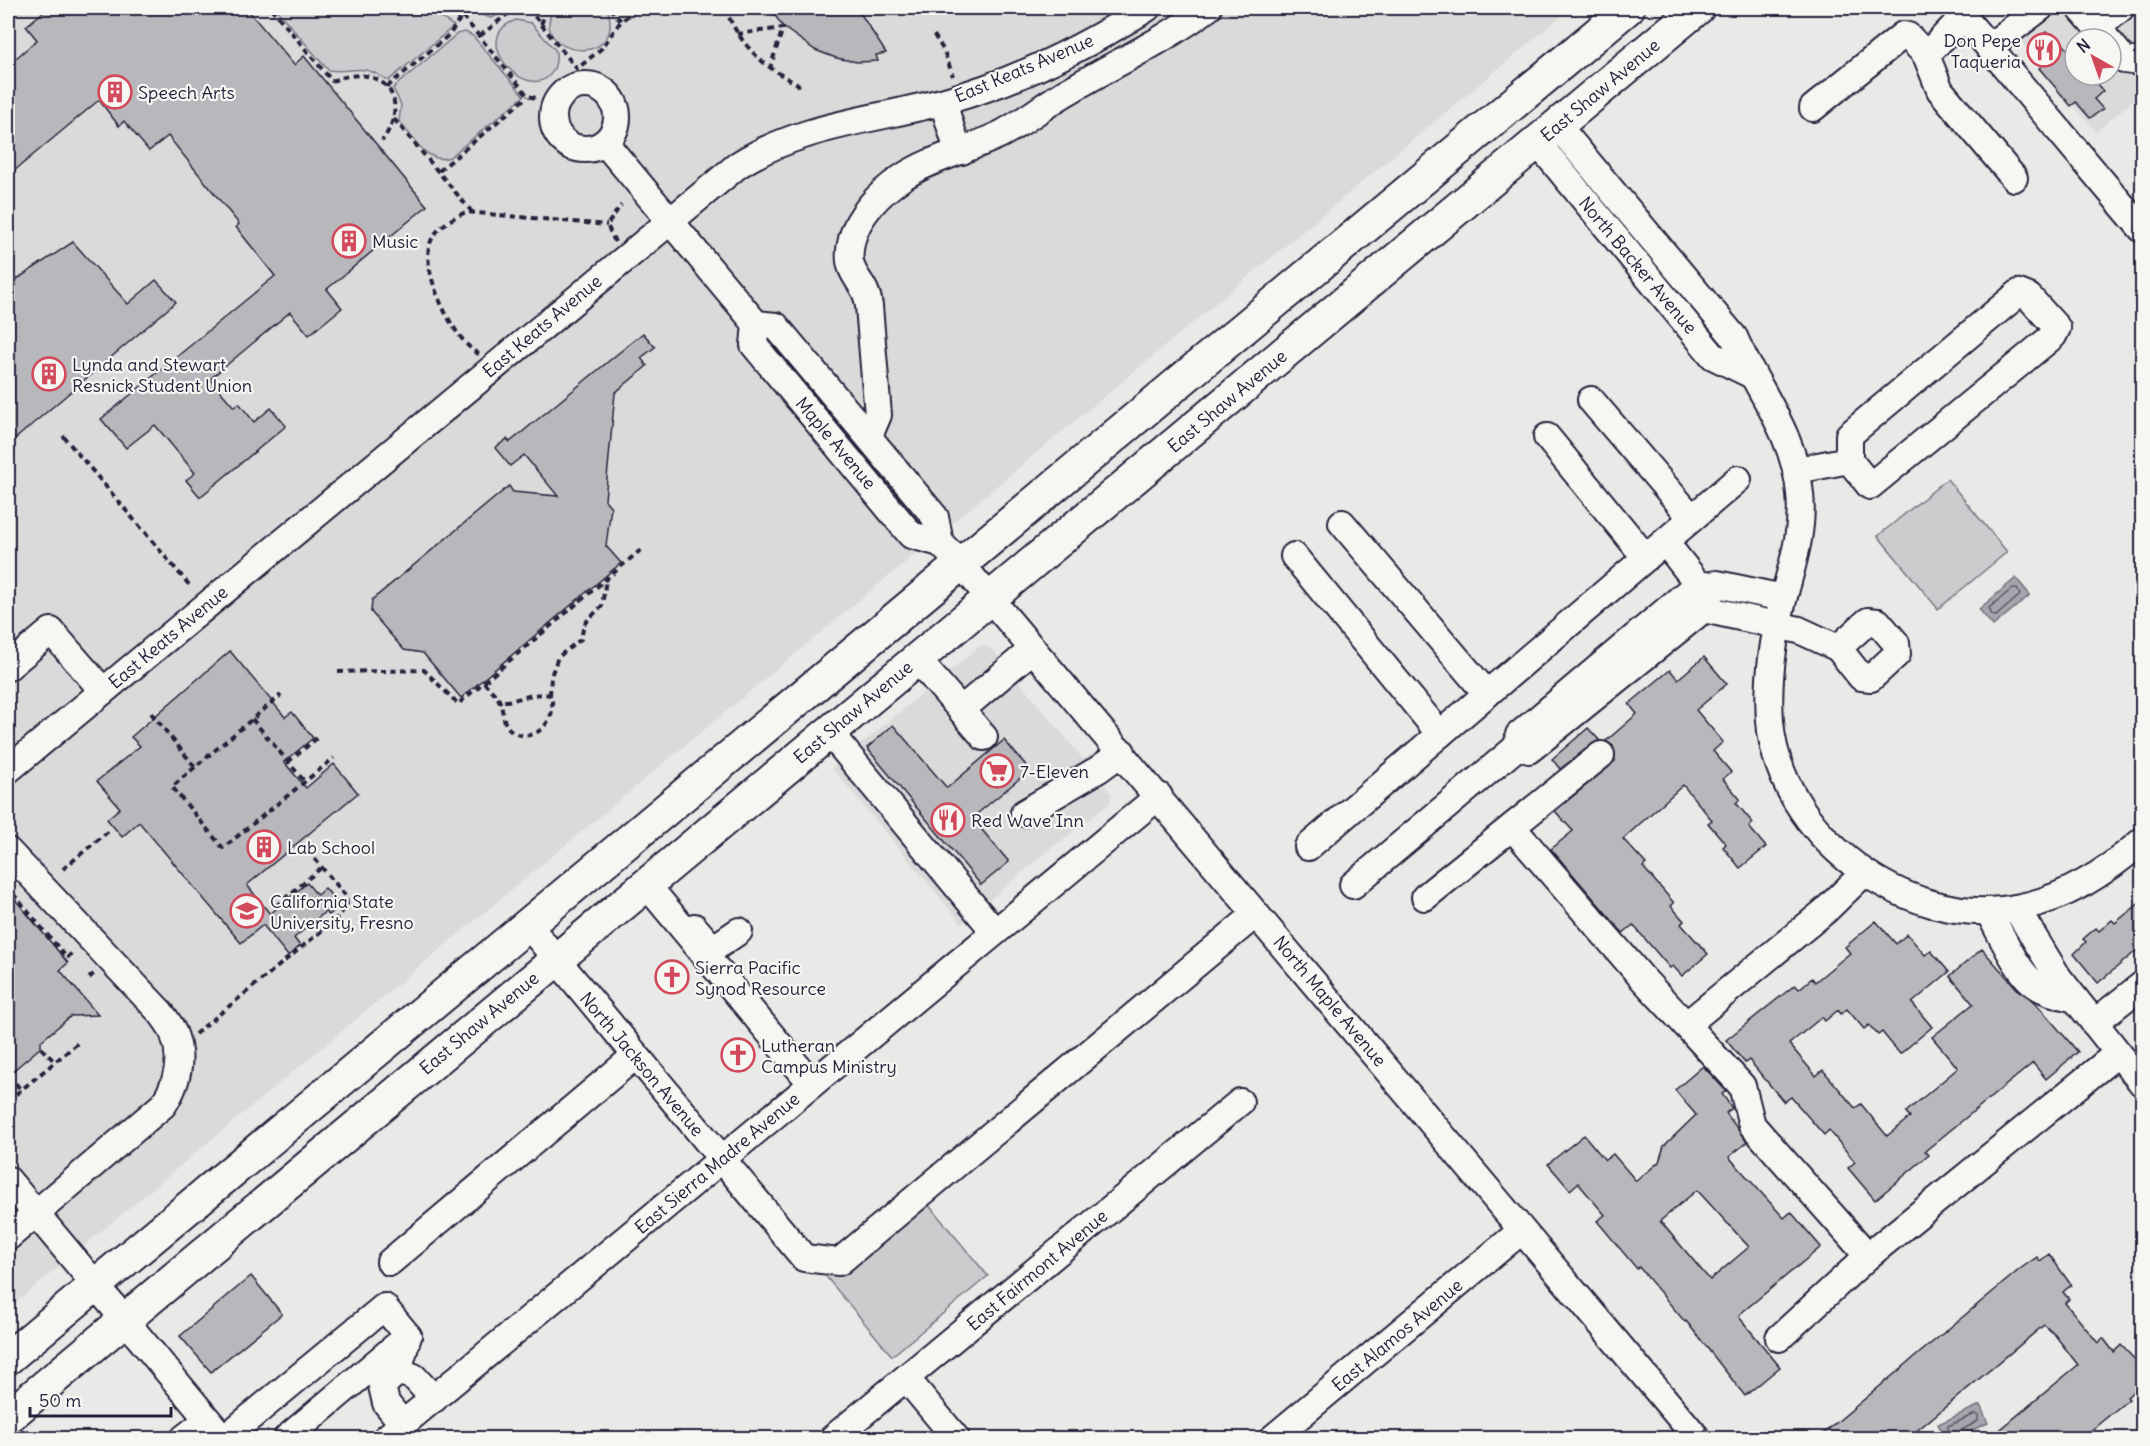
<svg xmlns="http://www.w3.org/2000/svg" width="2150" height="1446" viewBox="0 0 2150 1446" font-family="Delius,sans-serif">
	<rect width="100%" height="100%" fill="#e9e9e7"/>
	<filter id="ink" filterUnits="userSpaceOnUse"><feTurbulence type="fractalNoise" baseFrequency=".0167" numOctaves="2"/><feDisplacementMap in="SourceGraphic" scale="12" xChannelSelector="R" yChannelSelector="G"/><feConvolveMatrix kernelMatrix="1 2 1 2 8 2 1 2 1" color-interpolation-filters="sRGB"/></filter>
	<g filter="url(#ink)">
		<g fill="#dadada" fill-rule="evenodd">
			<polygon points="8,8 1571,8 8,1309"/>
			<path d="M1993,8H2142V93L2096,132ZM2075,39H2111V75H2075Z"/>
			<polygon points="981,645 992,649 1112,794 1109,804 1040,857 962,924 832,768"/>
		</g>
		<g fill="#ccccce" stroke="#777784" stroke-width="1.5">
			<path d="M275,8H436L437,15L454,26L388,81C361,61 354,74 328,70Z"/>
			<path d="M478,8H502C500,14 497,17 490,18L481,14Z"/>
			<path d="M554,8H607C629,71 526,56 554,8Z"/>
			<path d="M516,20L531,23L556,51C557,60 556,69 549,76C523,100 468,37 516,20Z"/>
			<path d="M465,32L473,36L524,96L450,157C428,166 412,136 399,121L401,105L393,88L457,34Z"/>
			<polygon points="1947,479 2007,552 1938,609 1878,536"/>
			<polygon points="927,1203 988,1276 892,1356 823,1273 851,1267"/>
		</g>
		<g fill="#a5a5ac" stroke="#71717f" stroke-width="1.5">
			<polygon points="2016,578 2030,595 1993,626 1979,609"/>
			<polygon points="1980,1405 1988,1423 1954,1438 1945,1438 1938,1424"/>
		</g>
		<g fill="none" stroke-linecap="round" stroke-linejoin="round">
			<g stroke="#565668" stroke-width="1.5">
				<polygon points="2013,588 2017,589 2020,595 1996,616 1992,615 1989,608"/>
				<polygon points="1975,1414 1978,1416 1978,1421 1953,1435 1949,1434 1948,1426"/>
			</g>
		</g>
		<g fill="#b8b8bc" stroke="#22223b" stroke-width="1.5" fill-rule="evenodd">
			<polygon points="48,8 246,8 294,65 304,56 427,206 327,289 342,308 309,335 290,312 210,379 234,407 239,403 254,422 271,408 286,426 200,497 186,480 195,473 155,425 126,448 101,419 275,276 236,227 239,224 168,136 149,151 124,121 119,126 99,100 8,176 8,65 37,40 26,26"/>
			<polygon points="770,8 857,8 886,53 876,55 878,61 857,62 836,58 815,50 783,27"/>
			<polygon points="2046,32 2054,41 2058,38 2075,58 2075,75 2089,75 2103,91 2094,99 2103,109 2090,118 2076,102 2071,106 2039,68 2044,64 2029,46"/>
			<polygon points="73,242 128,304 156,280 176,302 8,445 8,285"/>
			<polygon points="643,333 655,347 641,358 647,366 615,393 605,500 611,507 606,546 621,563 461,698 423,653 404,650 371,612 372,600 509,486 513,492 558,496 524,455 510,466 495,448 507,439 510,442"/>
			<polygon points="230,651 285,717 292,712 313,738 284,762 306,788 334,764 358,793 247,885 270,914 307,883 317,895 325,888 340,906 329,915 325,912 294,938 300,946 288,956 263,925 241,943 139,822 122,837 107,819 120,808 97,781 140,746 131,737"/>
			<polygon points="1704,657 1727,684 1696,710 1723,742 1713,751 1731,772 1723,779 1740,799 1736,803 1753,823 1749,827 1766,847 1740,868 1723,847 1726,844 1708,823 1712,820 1683,785 1623,839 1646,864 1643,867 1674,903 1671,906 1684,921 1681,924 1708,954 1682,976 1673,966 1670,968 1633,925 1623,933 1551,849 1573,831 1555,811 1615,761 1613,746 1606,741 1637,714 1629,704 1670,670 1678,679"/>
			<polygon points="893,725 947,788 1004,740 1030,770 972,818 1009,862 981,885 867,748"/>
			<polygon points="1588,728 1599,740 1560,769 1552,759"/>
			<polygon points="8,891 68,963 60,970 98,1015 71,1016 41,1041 41,1047 8,1075"/>
			<polygon points="2142,901 2142,946 2098,983 2074,954 2086,942 2083,939 2096,928 2099,931 2112,920 2115,923"/>
			<polygon points="1876,921 1896,944 1907,934 1925,955 1931,951 1949,972 1912,1003 1932,1027 1900,1054 1882,1032 1878,1035 1869,1025 1864,1029 1847,1009 1841,1014 1838,1010 1825,1021 1822,1017 1789,1044 1816,1076 1823,1070 1855,1108 1861,1104 1887,1136 1910,1117 1906,1112 1958,1068 1932,1037 1973,1004 1950,976 1982,949 2019,991 2034,1001 2078,1052 2046,1079 2033,1063 1925,1151 1929,1155 1875,1200 1848,1168 1855,1162 1829,1130 1824,1135 1791,1097 1784,1102 1749,1060 1745,1063 1726,1040 1795,985 1799,989 1812,978 1815,982 1850,953 1845,947"/>
			<path d="M1703,1066L1726,1091L1722,1094L1732,1108L1726,1113L1747,1142L1729,1157L1784,1218L1791,1212L1821,1247L1740,1314L1739,1317L1780,1367L1745,1396L1686,1321L1685,1322L1639,1267L1637,1269L1597,1221L1605,1215L1578,1183L1570,1190L1548,1164L1584,1135L1605,1160L1613,1154L1636,1181L1659,1162L1664,1146L1696,1115L1675,1090ZM1697,1190L1749,1247L1710,1280L1660,1221Z"/>
			<polygon points="2049,1254 2071,1285 2063,1292 2069,1299 2065,1303 2098,1343 2103,1338 2114,1352 2121,1345 2142,1367 2142,1384 2127,1397 2129,1399 2082,1438 1990,1438 2078,1365 2055,1335 2044,1325 1908,1438 1818,1438 2020,1269 2037,1257 2040,1261"/>
			<polygon points="251,1276 282,1314 211,1372 180,1336"/>
		</g>
		<g fill="none" stroke-linecap="round" stroke-linejoin="round">
			<defs>
				<g id="minor">
					<polyline points="1956,8 2142,229"/>
					<polyline points="2080,8 2107,39"/>
					<polyline points="1964,16 1926,55 1940,90 2014,178"/>
					<polyline points="2097,28 2121,8"/>
					<polyline points="2111,44 2124,60 2139,62 2142,59"/>
					<polyline points="1989,47 2040,8"/>
					<circle cx="585" cy="117" r="32"/>
					<polyline points="943,102 954,138 962,151"/>
					<polyline points="1813,108 1903,35 1908,36 1926,55"/>
					<path d="M1557,125L1734,337C1757,390 1795,434 1800,494C1804,531 1792,565 1783,600C1773,640 1767,680 1770,721C1778,834 1906,930 2016,908C2065,899 2105,873 2142,841"/>
					<polyline points="1537,142 1713,356 1750,374"/>
					<polyline points="605,143 756,324 754,345 911,535 940,543 962,565 1697,1438"/>
					<polyline points="756,324 776,326 935,517 940,543"/>
					<polyline points="1591,400 1692,518"/>
					<path d="M869,436L878,415L869,306C866,277 842,277 852,239C858,215 880,193 900,179C930,158 970,150 1003,133C1027,120 1048,102 1072,89C1118,62 1165,40 1208,8"/>
					<polyline points="1547,437 1646,558"/>
					<polyline points="1797,470 1849,460 1849,435 2019,293 2029,297 2057,328 2053,336 1870,486 1849,460"/>
					<polyline points="1342,523 1487,694"/>
					<polyline points="1665,542 1709,598"/>
					<polyline points="1294,556 1440,734"/>
					<polyline points="1783,598 1717,584 1694,587 1519,735 1518,746 1529,750 1704,609 1799,630 1838,648 1868,621 1878,622 1896,643 1897,654 1871,678 1861,677 1838,648"/>
					<polyline points="917,659 961,710 1033,649"/>
					<polyline points="8,667 51,631 103,691"/>
					<polyline points="961,710 984,737"/>
					<polyline points="829,732 995,932"/>
					<path d="M8,770L738,165C801,125 875,120 945,101C1016,82 1085,47 1147,8"/>
					<polyline points="1024,813 1099,769 1122,752"/>
					<polyline points="1512,827 1643,979 1686,1025"/>
					<polyline points="1308,847 1738,479"/>
					<path d="M8,851L161,1013C185,1042 183,1075 163,1105L8,1237"/>
					<polyline points="1864,873 1825,911 1686,1025 1742,1086 1752,1125 1868,1256 2118,1053"/>
					<polyline points="646,884 812,1084"/>
					<polyline points="1353,885 1518,746"/>
					<polyline points="1425,897 1601,755"/>
					<polyline points="2016,908 2058,977 2142,1083"/>
					<path d="M1988,911C2000,931 2017,973 2036,985C2047,993 2062,995 2075,999"/>
					<polyline points="528,925 804,1258 839,1262 1256,914"/>
					<polyline points="694,927 707,942 717,946 739,931"/>
					<polyline points="2094,1023 2142,985"/>
					<polyline points="8,1180 223,1438"/>
					<polyline points="390,1262 635,1056"/>
					<polyline points="1779,1338 1868,1256"/>
					<polyline points="906,1378 956,1438"/>
					<polyline points="403,1424 386,1403 382,1386 398,1371 414,1377 434,1399"/>
					<polyline points="184,1438 207,1420"/>
					<polyline points="225,1438 384,1307 408,1336 398,1371"/>
					<polyline points="287,1438 408,1336"/>
					<polyline points="386,1438 1159,796"/>
					<polyline points="833,1438 1240,1102"/>
					<polyline points="1273,1438 1521,1231"/>
				</g>
				<g id="major">
					<polyline points="8,1358 1628,8"/>
					<polyline points="8,1417 1698,8"/>
				</g>
			</defs>
			<use href="#minor" stroke="#22223b" stroke-width="30"/>
			<use href="#major" stroke="#22223b" stroke-width="36"/>
			<g stroke="#22223b" stroke-width="4" stroke-dasharray="6 4.5" stroke-linecap="butt">
				<path d="M271,8L332,81C380,61 414,97 382,141"/>
				<polyline points="436,8 461,15"/>
				<polyline points="456,8 528,96 539,99"/>
				<polyline points="528,8 577,69 602,48 621,21 638,8"/>
				<polyline points="610,8 621,21"/>
				<path d="M725,8C739,44 763,67 798,84L800,91"/>
				<polyline points="541,24 548,8"/>
				<polyline points="737,34 783,28 770,68"/>
				<polyline points="934,35 944,51 953,76"/>
				<polyline points="480,36 515,8"/>
				<polyline points="387,87 450,34 467,8"/>
				<polyline points="394,119 472,212"/>
				<polyline points="439,171 528,96"/>
				<polyline points="615,242 607,225 621,205"/>
				<path d="M479,354C454,342 418,268 431,241C437,227 452,218 466,212L607,225"/>
				<polyline points="63,436 191,587"/>
				<polyline points="338,672 424,670 458,704 643,548"/>
				<path d="M484,682C488,688 496,694 499,700C505,712 500,725 515,733C537,744 560,716 550,695C532,691 518,702 500,701"/>
				<polyline points="550,695 551,676 558,657 581,639 584,624 602,606 606,579"/>
				<polyline points="151,713 195,767 281,695"/>
				<polyline points="252,719 305,782"/>
				<polyline points="288,762 317,738"/>
				<polyline points="195,767 172,787 223,848 334,758"/>
				<polyline points="63,869 111,829"/>
				<polyline points="12,886 9,889 67,958 74,951"/>
				<polyline points="276,906 322,867"/>
				<polyline points="89,978 96,972"/>
				<polyline points="195,1034 335,920 347,906 346,896 302,844"/>
				<polyline points="41,1048 55,1062"/>
				<polyline points="9,1075 21,1090"/>
				<polyline points="8,1101 79,1042"/>
			</g>
			<use href="#minor" stroke="#f6f6f2" stroke-width="26"/>
			<use href="#major" stroke="#f6f6f2" stroke-width="32"/>
		</g>
	</g>
	<defs>
		<symbol id="restaurant-ring" viewBox="-11 -11 22 22"><circle r="9.5" fill="#f6f6f2" stroke="#d1495b" stroke-width="1.5"/><path d="M-5-6h1v4h1v-4h1v4h1v-4h1v5L-1.5 .5V6h-2V.5L-5-1ZM5-6V6H3V1.5H1.5Q1.5-4 5-6Z" fill="#d1495b"/></symbol>
		<symbol id="building-ring" viewBox="-11 -11 22 22"><circle r="9.5" fill="#f6f6f2" stroke="#d1495b" stroke-width="1.5"/><path d="M-4-6H4V6H1V3H-1V6H-4ZM-2.5-4.3h1.7v1.8h-1.7ZM.8-4.3h1.7v1.8H.8ZM-2.5-1h1.7V.8h-1.7ZM.8-1h1.7V.8H.8Z" fill="#d1495b"/></symbol>
		<symbol id="supermarket-ring" viewBox="-11 -11 22 22"><circle r="9.5" fill="#f6f6f2" stroke="#d1495b" stroke-width="1.5"/><path d="M-6-5.5h2.5l.6 2H6L4.5 2H-2.5L-4.4-4H-6ZM-1.5 3.2a1.3 1.3 0 1 0 .1 0ZM3 3.2a1.3 1.3 0 1 0 .1 0Z" fill="#d1495b"/></symbol>
		<symbol id="university-ring" viewBox="-11 -11 22 22"><circle r="9.5" fill="#f6f6f2" stroke="#d1495b" stroke-width="1.5"/><path d="M0-5L7-2L0 1L-7-2ZM-4 1L0 2.5L4 1V4Q0 6-4 4Z" fill="#d1495b"/></symbol>
		<symbol id="church-ring" viewBox="-11 -11 22 22"><circle r="9.5" fill="#f6f6f2" stroke="#d1495b" stroke-width="1.5"/><path d="M-1.2-6h2.4v3.5h3.3v2.4h-3.3V6h-2.4V-.1h-3.3v-2.4h3.3Z" fill="#d1495b"/></symbol>
	</defs>
	<g fill-rule="evenodd">
		<use href="#restaurant-ring" x="2025" y="31" width="38" height="38"/>
		<use href="#building-ring" x="96" y="73" width="38" height="38"/>
		<use href="#building-ring" x="330" y="222" width="38" height="38"/>
		<use href="#building-ring" x="30" y="355" width="38" height="38"/>
		<use href="#supermarket-ring" x="978" y="752" width="38" height="38"/>
		<use href="#restaurant-ring" x="929" y="801" width="38" height="38"/>
		<use href="#building-ring" x="245" y="828" width="38" height="38"/>
		<use href="#university-ring" x="228" y="892" width="38" height="38"/>
		<use href="#church-ring" x="653" y="958" width="38" height="38"/>
		<use href="#church-ring" x="719" y="1036" width="38" height="38"/>
	</g>
	<g text-anchor="middle" dominant-baseline="central" stroke-width="4.5" stroke-linejoin="round" paint-order="stroke">
		<g font-size="18" fill="#22223b" stroke="#f6f6f2" text-anchor="start">
			<text x="2021" y="40" text-anchor="end">Don Pepe<tspan x="2021" dy="21">Taqueria</tspan></text>
			<text x="138" y="92">Speech Arts</text>
			<text x="372" y="241">Music</text>
			<text x="72" y="364">Lynda and Stewart<tspan x="72" dy="21">Resnick Student Union</tspan></text>
			<text x="1020" y="771">7-Eleven</text>
			<text x="971" y="820">Red Wave Inn</text>
			<text x="287" y="847">Lab School</text>
			<text x="270" y="901">California State<tspan x="270" dy="21">University, Fresno</tspan></text>
			<text x="695" y="967">Sierra Pacific<tspan x="695" dy="21">Synod Resource</tspan></text>
			<text x="761" y="1045">Lutheran<tspan x="761" dy="21">Campus Ministry</tspan></text>
		</g>
		<g font-size="18" fill="#22223b" stroke="#f6f6f2">
			<text transform="translate(1024 68) rotate(-23)">East Keats Avenue</text>
			<text transform="translate(1600 90) rotate(-40)">East Shaw Avenue</text>
			<text transform="translate(1638 265) rotate(50)">North Backer Avenue</text>
			<text transform="translate(542 326) rotate(-40)">East Keats Avenue</text>
			<text transform="translate(1227 401) rotate(-40)">East Shaw Avenue</text>
			<text transform="translate(836 443) rotate(50)">Maple Avenue</text>
			<text transform="translate(168 637) rotate(-40)">East Keats Avenue</text>
			<text transform="translate(853 712) rotate(-40)">East Shaw Avenue</text>
			<text transform="translate(1330 1001) rotate(50)">North Maple Avenue</text>
			<text transform="translate(479 1023) rotate(-40)">East Shaw Avenue</text>
			<text transform="translate(642 1064) rotate(50)">North Jackson Avenue</text>
			<text transform="translate(717 1163) rotate(-40)">East Sierra Madre Avenue</text>
			<text transform="translate(1037 1270) rotate(-40)">East Fairmont Avenue</text>
			<text transform="translate(1397 1335) rotate(-40)">East Alamos Avenue</text>
		</g>
	</g>
	<rect width="2150" height="1446" fill="none" stroke="#f6f6f2" stroke-width="30"/>
	<rect x="15" y="15" width="2120" height="1416" fill="none" stroke="#22223b" stroke-width="2" filter="url(#ink)"/>
	<g transform="translate(2093 57) rotate(320)"><circle r="28" fill="#f6f6f2" stroke="#a1a1a9" stroke-width="1.5"/>
	<path d="M0-4.5L10 22L0 15L-10 22Z" fill="#d1495b"/>
	<text y="-9" font-size="16" font-weight="bold" text-anchor="middle" fill="#22223b">N</text>
	</g>
	<path d="M30 1407v9h141v-9" fill="none" stroke="#22223b" stroke-width="3"/>
	<text x="39" y="1407" font-size="18" fill="#22223b" stroke="#f6f6f2" stroke-width="4.5" paint-order="stroke">50 m</text>
</svg>
